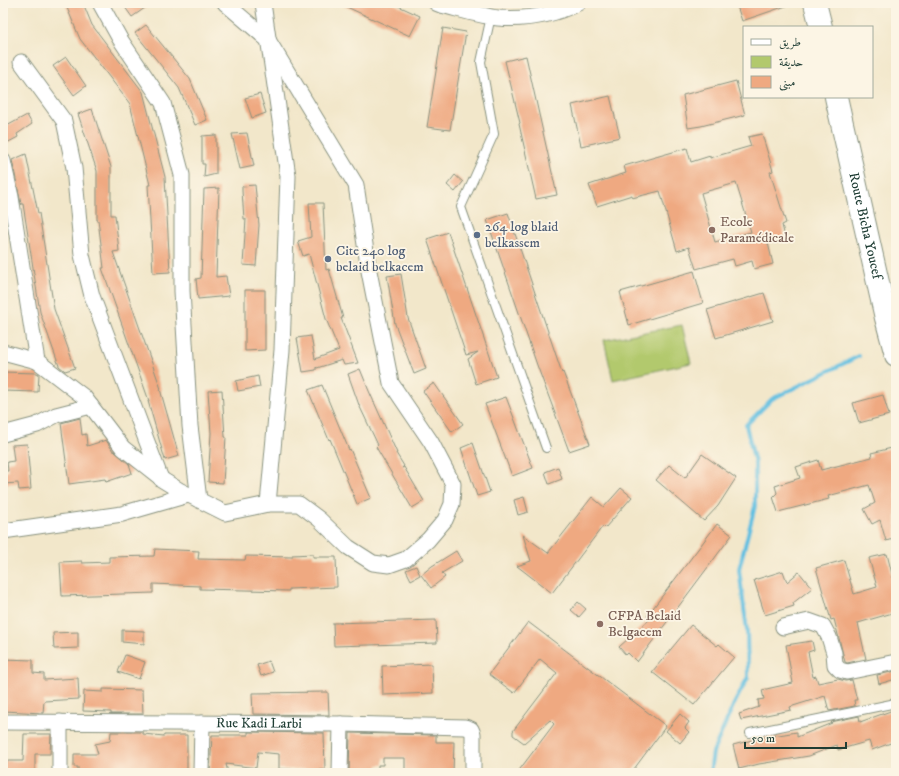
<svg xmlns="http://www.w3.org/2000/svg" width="899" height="776" viewBox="0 0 899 776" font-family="'IM FELL DW Pica',Amiri,serif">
	<rect width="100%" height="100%" fill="#fcf5e5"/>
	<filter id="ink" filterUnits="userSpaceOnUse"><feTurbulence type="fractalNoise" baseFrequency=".025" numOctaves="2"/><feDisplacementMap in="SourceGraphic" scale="8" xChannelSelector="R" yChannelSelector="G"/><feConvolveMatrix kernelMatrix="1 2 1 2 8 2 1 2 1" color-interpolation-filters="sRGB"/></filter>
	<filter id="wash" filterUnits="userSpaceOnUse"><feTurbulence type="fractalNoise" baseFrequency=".012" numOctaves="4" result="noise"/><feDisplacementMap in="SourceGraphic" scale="16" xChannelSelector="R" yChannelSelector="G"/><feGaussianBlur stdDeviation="0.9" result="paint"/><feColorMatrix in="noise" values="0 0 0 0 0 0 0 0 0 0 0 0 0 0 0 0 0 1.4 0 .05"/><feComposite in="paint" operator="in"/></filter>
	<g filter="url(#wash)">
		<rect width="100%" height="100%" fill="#f2e7ca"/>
		<polygon fill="#b2c96d" stroke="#688350" points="682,325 691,363 613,380 604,340"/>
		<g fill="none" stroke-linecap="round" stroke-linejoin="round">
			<polyline stroke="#63c0e1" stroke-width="4" points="710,773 713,752 733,706 748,677 747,631 739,569 755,506 755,463 746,425 772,399 859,356"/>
		</g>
		<g id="blocks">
			<g fill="#efa981" fill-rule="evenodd">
				<polygon points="65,3 83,3 92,25 143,92 165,177 170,272 153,273 148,185 150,185 130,104 80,39"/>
				<polygon points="122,3 152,3 132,17"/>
				<polygon points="338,3 392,3 420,16 410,36"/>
				<polygon points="736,3 788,3 789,5 742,21"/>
				<polygon points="146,25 190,79 207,120 195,125 179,88 135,33"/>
				<polygon points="443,28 466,32 450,130 427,127"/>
				<polygon points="526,56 557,195 536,199 519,124 520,123 505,61"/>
				<polygon points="66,57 86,86 74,95 53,66"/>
				<polygon points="736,81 745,115 701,126 688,128 683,95"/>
				<polygon points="260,94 266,113 252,118 245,98"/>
				<polygon points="610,96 620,137 581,146 572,105"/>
				<polygon points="92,109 111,167 111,215 115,215 119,251 113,252 161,389 160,389 179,456 165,460 148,401 149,401 102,268 104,268 98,220 97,220 97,171 78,114"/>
				<polygon points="27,115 32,124 17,134 18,137 3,145 3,128"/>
				<polygon points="247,133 254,166 240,169 232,134"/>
				<path d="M762,134L773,171L770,172L786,223L782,225L785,237L768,243L773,264L754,269L752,261L735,266L733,259L696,269L689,247L677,251L660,191L632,198V195L597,206L589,185L626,173L624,166L687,148L691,162L710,156V158L751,146L748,137ZM736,183L751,232L715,242L701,193Z"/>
				<polygon points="216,135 216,174 204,177 205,164 202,164 202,136"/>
				<polygon points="26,154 38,213 39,213 54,309 75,368 65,371 59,366 40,312 23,204 21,204 12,160"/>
				<polygon points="455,175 463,182 455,192 447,185"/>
				<polygon points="255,185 259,225 256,266 243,265 246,219 244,219 242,191 242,186"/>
				<polygon points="219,188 216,277 226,276 229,296 198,299 196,279 201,278 204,189"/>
				<polygon points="309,203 323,203 326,270 329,269 343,318 341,318 358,363 344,365 342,360 317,368 316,367 316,370 303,372 297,338 311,336 315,359 339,350 326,319 309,254 303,256 298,241 311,237"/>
				<polygon points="508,213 562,373 563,372 590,444 569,451 537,365 487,220"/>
				<polygon points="448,232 497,377 476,384 468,359 478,352 466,355 427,239"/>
				<polygon points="694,271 703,303 629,325 620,292"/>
				<polygon points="401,274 408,318 426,369 414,374 395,324 387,276"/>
				<polygon points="245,290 265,290 265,350 245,351"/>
				<polygon points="764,293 773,321 716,338 707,310"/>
				<polygon points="360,369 369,391 397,453 396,453 404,466 402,468 404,467 424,501 412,508 376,447 378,445 359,405 348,374"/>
				<polygon points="3,372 37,373 39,374 38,392 3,391"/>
				<polygon points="258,376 260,387 238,391 236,381"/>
				<polygon points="434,383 463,424 452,432 423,391"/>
				<polygon points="322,385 349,450 350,449 371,498 357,504 330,439 329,440 308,390"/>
				<polygon points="222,390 225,437 226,437 223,483 208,482 211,433 208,391"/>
				<polygon points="883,395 889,415 859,423 853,403"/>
				<polygon points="506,397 533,468 512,476 485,404"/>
				<polygon points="80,418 82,435 86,434 87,446 106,440 113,451 114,451 129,464 132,473 106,482 105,479 69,484 61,423"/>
				<polygon points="473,443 490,492 477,496 461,448"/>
				<polygon points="27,444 31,489 19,490 18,483 3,484 3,471 8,471 7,462 14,461 12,445"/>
				<polygon points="896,447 896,538 886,541 880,520 872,524 864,509 875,503 869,485 828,496 829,499 778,512 773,497 777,493 775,486 800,478 796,467 818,460 821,470 872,457 871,453"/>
				<polygon points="702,454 736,478 718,506 704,521 656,480 669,465 685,478"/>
				<polygon points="558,467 562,479 549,484 545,472"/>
				<polygon points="621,488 632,497 605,528 603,526 552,593 517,566 531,561 523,535 548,553 592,497 604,507"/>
				<polygon points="524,497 528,512 518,515 514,500"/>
				<polygon points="717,524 732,535 637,662 628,653 626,655 619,647 650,619 647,616"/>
				<polygon points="155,549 199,551 198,559 245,560 246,556 292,557 292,555 313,554 313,557 336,557 337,587 289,589 289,591 200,589 200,586 153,584 153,593 62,596 60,562 82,561 82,563 109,562 109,557 154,556"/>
				<polygon points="456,551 462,561 442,573 445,577 431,588 421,575 432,566"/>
				<polygon points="887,554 896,590 896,612 858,623 866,659 847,663 845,662 834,619 831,620 816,568 844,560 854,594 877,587 869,558"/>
				<polygon points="416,566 420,575 411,580 406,570"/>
				<polygon points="783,571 787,582 799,572 812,588 793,603 794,606 765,615 754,580"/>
				<polygon points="578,602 586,609 579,617 571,610"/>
				<polygon points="436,620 437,643 334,646 333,623"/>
				<polygon points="528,622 666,726 631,773 517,773 554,724 550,720 524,743 513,735 513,731 557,673 540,659 514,693 489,674"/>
				<polygon points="691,625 717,646 719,644 734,657 694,705 652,672"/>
				<polygon points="122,630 144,631 144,644 122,642"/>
				<polygon points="78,632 78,648 54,649 53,633"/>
				<polygon points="812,641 814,650 808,652 813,677 816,676 818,683 838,679 845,681 852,680 857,700 854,700 855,706 829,711 825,696 790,707 791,710 741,720 739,714 759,707 758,700 764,699 762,690 793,683 786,645"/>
				<polygon points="125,655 145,662 139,679 118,672"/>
				<polygon points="3,659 33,660 33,673 44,674 44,680 78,678 79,699 44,701 43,713 3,711"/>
				<polygon points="269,661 273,672 261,676 257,665"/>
				<polygon points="432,664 433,693 383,695 382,666"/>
				<polygon points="896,671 896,679 879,684 877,675"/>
				<polygon points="103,689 142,690 143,714 111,714 111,712 83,711 84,691 103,692"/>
				<polygon points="328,692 329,715 253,714 252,693"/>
				<polygon points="896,709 896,741 872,750 869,741 838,750 837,745 809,756 759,764 739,769 733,745 760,738 797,732 797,737 832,723 831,722 859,716 860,722"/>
				<polygon points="680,714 689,722 685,728 689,732 680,743 666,731"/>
				<polygon points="111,732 143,732 143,734 164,736 164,735 187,735 187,773 78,773 78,767 74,767 74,754 98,754 95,744 110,741"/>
				<polygon points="248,732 324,733 325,770 279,769 279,754 258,752 256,768 226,764 228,773 210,773 212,735 248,735"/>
				<polygon points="350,733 436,735 436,742 454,742 453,773 405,773 405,758 383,758 383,765 378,765 378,773 349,773"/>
				<polygon points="24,734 51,734 50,754 35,754 35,773 3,773 3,761 23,761"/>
			</g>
		</g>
	</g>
	<g filter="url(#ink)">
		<use href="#blocks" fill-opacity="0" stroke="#88927f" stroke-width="1"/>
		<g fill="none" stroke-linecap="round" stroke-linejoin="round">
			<defs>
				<g id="service">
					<polyline points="491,16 481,62 494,134 461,207 546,448"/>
					<polyline points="750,733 896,703"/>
				</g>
				<g id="minor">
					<polyline points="100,3 120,39 163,103 182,175 182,291 190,426 199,500"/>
					<polyline points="225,3 268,40 356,185 369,271 391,383 431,442 453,484 452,504 445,520 428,540 406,559 389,565 373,563 348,547 319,519 299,504 268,504"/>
					<path d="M436,3L441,5C458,9 481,16 498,18C525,20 554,15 578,3"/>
					<polyline points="21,62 64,121 74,168 82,255 92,296 161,479 179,490 225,513 268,504 282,350 288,176 263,3"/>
					<polyline points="3,161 11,197 37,361 84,397 123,448 161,478"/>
					<polyline points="3,352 37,361"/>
					<polyline points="3,434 37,425 56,415 91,406"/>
					<polyline points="3,531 122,514 188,495"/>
					<polyline points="783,627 809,621 823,626 829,637 834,653 835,665 840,670 847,672 896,662"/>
					<path id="s1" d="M3,722L341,724L465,727L471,729L473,734V773"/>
					<polyline points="60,722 60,773"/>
					<polyline points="201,773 202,723"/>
					<polyline points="340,773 341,724"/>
				</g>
				<g id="secondary">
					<polyline points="815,3 821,27"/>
					<path id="s2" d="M836,97L886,318L896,355"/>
				</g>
			</defs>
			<use href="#service" stroke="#88927f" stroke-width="10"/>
			<use href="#minor" stroke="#88927f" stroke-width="17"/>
			<use href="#secondary" stroke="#88927f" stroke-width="24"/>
			<use href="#service" stroke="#fff" stroke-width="8"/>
			<use href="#minor" stroke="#fff" stroke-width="15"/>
			<use href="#secondary" stroke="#fff" stroke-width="22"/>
		</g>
	</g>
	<g fill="#8d6e63" stroke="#fcf5e5" stroke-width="1.5">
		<circle cx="712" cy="230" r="4"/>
		<circle cx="600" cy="624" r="4"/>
	</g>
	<g fill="#5c6f8a" stroke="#fcf5e5" stroke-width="1.5">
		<circle cx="477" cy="235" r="4"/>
		<circle cx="328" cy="259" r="4"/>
	</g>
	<g text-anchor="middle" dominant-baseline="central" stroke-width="3.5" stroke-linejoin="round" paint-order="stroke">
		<g font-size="14" fill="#785e54" stroke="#fcf5e5" text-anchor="start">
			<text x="720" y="222">Ecole<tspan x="720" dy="16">Paramédicale</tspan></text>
			<text x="608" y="616">CFPA Belaid<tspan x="608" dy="16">Belgacem</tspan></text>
		</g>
		<g font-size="14" fill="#1f3d34" stroke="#fcf5e5">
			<text stroke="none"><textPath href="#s2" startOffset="132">Route Bicha Youcef</textPath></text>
			<text stroke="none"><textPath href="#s1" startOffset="256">Rue Kadi Larbi</textPath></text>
		</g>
		<g font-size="14" fill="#4e5e75" stroke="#fcf5e5" text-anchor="start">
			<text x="485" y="227">264 log blaid<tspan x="485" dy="16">belkassem</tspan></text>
			<text x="336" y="251">Cite 240 log<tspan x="336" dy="16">belaid belkacem</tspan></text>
		</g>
	</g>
	<rect width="899" height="776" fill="none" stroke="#fcf5e5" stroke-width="16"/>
	<rect x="743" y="26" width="130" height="72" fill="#fcf5e5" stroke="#a4ab9e"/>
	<rect x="751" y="39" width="20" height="6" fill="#ffffff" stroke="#a4ab9e"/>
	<text x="779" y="46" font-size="12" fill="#1f3d34">طريق</text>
	<rect x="751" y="56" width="20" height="12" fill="#b2c96d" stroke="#a4ab9e"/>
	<text x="779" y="66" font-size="12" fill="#1f3d34">حديقة</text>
	<rect x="751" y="76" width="20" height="12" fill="#efa981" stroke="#a4ab9e"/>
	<text x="779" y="86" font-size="12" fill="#1f3d34">مبنى</text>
	<path d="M745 742v6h101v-6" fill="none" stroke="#1f3d34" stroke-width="2"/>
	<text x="751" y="742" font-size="12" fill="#1f3d34" stroke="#fcf5e5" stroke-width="3" paint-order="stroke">50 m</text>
</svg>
